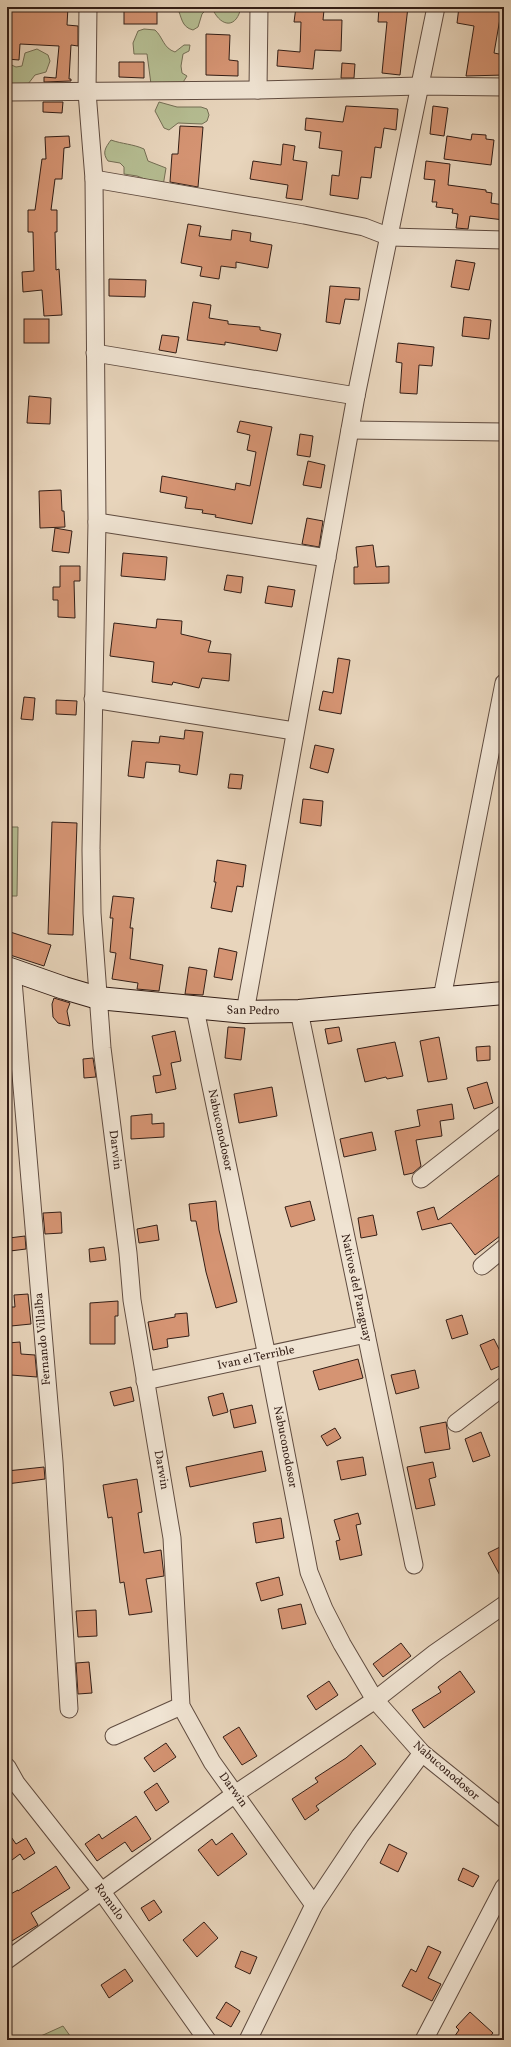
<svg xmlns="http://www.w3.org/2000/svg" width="511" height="2047" viewBox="0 0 511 2047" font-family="Vollkorn,serif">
	<rect width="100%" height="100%" fill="#e8d5bc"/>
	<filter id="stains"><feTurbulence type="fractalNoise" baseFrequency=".005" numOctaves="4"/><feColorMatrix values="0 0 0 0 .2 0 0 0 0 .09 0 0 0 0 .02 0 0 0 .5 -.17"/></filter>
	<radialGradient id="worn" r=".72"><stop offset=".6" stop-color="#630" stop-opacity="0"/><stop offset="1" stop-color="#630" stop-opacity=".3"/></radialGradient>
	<g fill="#b5bd92" stroke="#746e54">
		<path d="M177,7H241C237,28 222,28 213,10H206L202,14L198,27L193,30C181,27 182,17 177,7Z"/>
		<path d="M144,29L155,30C163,37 163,48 175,52L184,45H190L189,51L183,54L181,66L182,73L187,76L180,87L151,84L147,54H134L133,43L138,31Z"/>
		<polygon points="37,49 48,55 50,61 46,72 35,75 28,84 7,85 7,63 16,67 22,66 25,53"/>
		<polygon points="159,102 177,107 201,107 207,109 209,115 207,121 202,124 178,123 169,130 164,128 155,111"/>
		<path d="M111,140C122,144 133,144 144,149L148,161L166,168L163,186L137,176L124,174V167L120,163L108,161C102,153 105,148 111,140Z"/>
		<polygon points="7,827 18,827 17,896 7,896"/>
		<polygon points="63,2026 73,2040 32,2040"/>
	</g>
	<g fill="#d59473" stroke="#331e16">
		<polygon points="30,7 68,7 67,25 78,26 78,46 71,45 69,79 71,79 71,81 44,82 44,77 56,78 59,46 20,44 19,60 7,59 7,23 9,23 10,9 26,10"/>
		<rect x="124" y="7" width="33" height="17"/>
		<polygon points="296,7 324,10 323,20 342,20 341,51 315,50 313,69 277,66 278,50 300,52 301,22 294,22"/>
		<polygon points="379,7 408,7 400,75 382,73 387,22 378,22"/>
		<polygon points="459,7 502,7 494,53 504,55 504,75 466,76 474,26 457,23"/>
		<polygon points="206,34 230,35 229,60 238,61 238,76 206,75"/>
		<polygon points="119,62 144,62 144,78 119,77"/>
		<polygon points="342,63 355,64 354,78 341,78"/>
		<polygon points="43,102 63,102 62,113 43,112"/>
		<polygon points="346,106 398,109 396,130 384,128 381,148 375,147 371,178 361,177 358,199 330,195 332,175 339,176 342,151 319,148 321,132 305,130 306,118 343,122"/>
		<polygon points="433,106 448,108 444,136 430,134"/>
		<polygon points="180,126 203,127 198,187 170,182 172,154 178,154"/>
		<polygon points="472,134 486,135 486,139 494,140 491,165 444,159 447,136 471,140"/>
		<polygon points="69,136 70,147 64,148 62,179 55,179 51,210 57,210 57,232 55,232 56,270 59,269 62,315 44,316 42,290 23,292 22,272 34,271 33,232 28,232 28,210 35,210 42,159 46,159 45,137"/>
		<polygon points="283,144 295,146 293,160 307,162 302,200 286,198 288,185 250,179 253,161 281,165"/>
		<polygon points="426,161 450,164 448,185 486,190 486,192 492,193 491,203 504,205 504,220 470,216 468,229 456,228 458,214 452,213 453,209 436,207 437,202 432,202 435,180 424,179"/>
		<polygon points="188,224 201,226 199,236 231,240 232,230 251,233 250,241 272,245 268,268 236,262 236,268 221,266 219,279 200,276 202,267 181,263"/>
		<polygon points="456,260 475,263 469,290 451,287"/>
		<polygon points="109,279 146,280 145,297 109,296"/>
		<polygon points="330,286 360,288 359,300 345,299 340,324 326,322"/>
		<polygon points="193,302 211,305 209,318 228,321 228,324 260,327 260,330 281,334 277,351 225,342 225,345 187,340"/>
		<polygon points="464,317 491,320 489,339 462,336"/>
		<rect x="24" y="319" width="25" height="24"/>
		<polygon points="162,335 179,337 176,353 159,350"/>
		<polygon points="398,343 434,347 432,366 419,365 417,394 400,393 402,363 396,362"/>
		<polygon points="29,396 51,398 50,424 27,423"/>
		<polygon points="240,421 272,427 252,524 215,517 216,515 202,513 203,510 185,508 187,497 160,492 162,476 235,490 236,483 250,486 256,452 247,450 250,435 237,432"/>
		<polygon points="300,434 313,436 310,457 297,455"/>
		<polygon points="308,461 325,465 321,488 303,485"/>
		<polygon points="61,490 62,511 64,511 65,527 40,528 39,491"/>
		<polygon points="307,518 323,521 319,547 302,544"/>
		<polygon points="55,528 72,531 69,553 52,551"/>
		<polygon points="373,545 376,567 389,566 389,583 354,584 354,567 358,567 356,547"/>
		<polygon points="123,553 167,557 165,580 121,576"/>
		<polygon points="60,566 80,566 80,581 74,581 75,618 58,617 58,600 53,600 53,587 60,587"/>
		<polygon points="227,575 243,577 241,593 224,590"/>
		<polygon points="268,586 295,590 292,607 265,603"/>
		<polygon points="157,619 182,621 181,634 211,641 208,652 231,654 229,681 202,678 199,688 173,682 172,685 152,682 154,662 110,656 114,623 156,628"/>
		<polygon points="338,658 350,660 341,714 319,710 323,691 333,693"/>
		<polygon points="24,697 35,698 33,720 21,719"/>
		<polygon points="56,700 77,701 76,715 56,714"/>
		<polygon points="185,730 203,732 197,775 179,772 180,765 146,762 144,778 128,776 132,741 159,743 160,736 184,739"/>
		<polygon points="315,745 334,749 328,773 310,768"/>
		<polygon points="230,774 243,775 241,789 228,788"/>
		<polygon points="303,799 323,801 321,826 300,823"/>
		<polygon points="52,822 77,823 73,935 48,934"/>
		<polygon points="217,860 246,865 243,887 237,886 232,912 211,908 216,882 214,882"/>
		<polygon points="113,896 134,898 130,928 133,928 130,959 163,965 159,991 137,989 138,983 112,979 116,953 110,952 113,918 110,918"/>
		<polygon points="7,931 51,945 44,966 7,954"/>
		<polygon points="219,948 237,952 232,980 214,977"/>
		<polygon points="189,967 207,970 203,995 185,994"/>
		<polygon points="54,998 70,1003 67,1011 70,1026 58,1023 53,1017 52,1004"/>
		<polygon points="228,1027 245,1028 241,1060 225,1058"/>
		<polygon points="339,1027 342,1041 328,1044 325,1029"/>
		<polygon points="175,1031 181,1061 171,1063 176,1089 156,1093 153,1076 161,1075 152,1036"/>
		<polygon points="439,1037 447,1079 428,1082 420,1041"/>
		<polygon points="395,1042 403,1076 387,1079 386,1077 365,1082 357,1049"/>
		<polygon points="490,1046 490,1060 477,1061 476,1047"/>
		<polygon points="93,1058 96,1077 84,1078 83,1059"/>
		<polygon points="487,1082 493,1103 474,1109 467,1088"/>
		<polygon points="272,1087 277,1116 239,1123 234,1094"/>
		<polygon points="452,1104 454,1119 440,1121 442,1136 416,1140 421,1166 413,1173 404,1175 395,1131 420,1126 417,1110"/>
		<polygon points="152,1114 152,1124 164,1123 164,1137 131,1139 131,1116"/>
		<polygon points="372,1132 376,1150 344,1157 340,1139"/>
		<polygon points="499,1175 504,1182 504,1233 475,1255 451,1223 422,1230 417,1212 434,1207 438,1220"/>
		<polygon points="216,1201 219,1230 237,1302 216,1308 206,1272 196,1221 191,1221 189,1204"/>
		<polygon points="310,1201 315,1220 291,1227 285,1207"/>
		<polygon points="61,1212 62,1233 45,1234 43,1213"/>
		<polygon points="373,1215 377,1235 361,1238 358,1218"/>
		<polygon points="157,1225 159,1240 139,1243 137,1229"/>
		<polygon points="25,1236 26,1249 10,1251 9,1238"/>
		<polygon points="104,1247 106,1260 90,1262 89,1249"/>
		<polygon points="28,1294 31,1324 11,1326 9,1307 15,1307 14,1295"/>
		<polygon points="118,1301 118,1316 115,1316 115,1344 90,1344 90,1303"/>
		<polygon points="187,1313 189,1336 167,1339 168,1347 153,1350 148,1322 175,1317 175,1314"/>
		<polygon points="462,1315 468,1334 452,1339 446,1320"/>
		<polygon points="494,1339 504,1359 504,1364 491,1370 480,1345"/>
		<polygon points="20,1342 21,1354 35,1355 37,1377 11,1375 8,1343"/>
		<polygon points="358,1359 363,1378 319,1390 313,1371"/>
		<polygon points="415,1370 419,1388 396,1394 391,1375"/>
		<polygon points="131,1387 134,1401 114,1406 110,1392"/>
		<polygon points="223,1393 228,1412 213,1416 208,1397"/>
		<polygon points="252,1405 256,1423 234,1428 230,1410"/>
		<polygon points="446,1422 450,1449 425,1453 420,1427"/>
		<polygon points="335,1428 341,1438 327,1446 321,1436"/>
		<polygon points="481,1432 490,1456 473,1462 465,1439"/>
		<polygon points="262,1451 266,1471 190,1487 186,1467"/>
		<polygon points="363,1457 366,1475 341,1480 337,1461"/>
		<polygon points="433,1462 436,1477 429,1479 435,1505 416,1509 407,1467"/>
		<polygon points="44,1467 45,1479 7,1484 7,1471"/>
		<polygon points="137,1479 142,1512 138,1513 144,1553 161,1550 164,1576 146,1579 152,1612 129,1615 124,1582 120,1583 112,1517 108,1518 103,1485"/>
		<polygon points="358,1513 361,1524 356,1525 362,1555 340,1560 336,1541 340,1540 334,1520"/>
		<polygon points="281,1518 284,1538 256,1543 253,1523"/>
		<polygon points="504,1545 504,1583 488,1553"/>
		<polygon points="279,1577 283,1595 261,1601 256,1583"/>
		<polygon points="301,1604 306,1624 282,1629 278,1609"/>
		<polygon points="96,1610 97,1636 78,1637 76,1611"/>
		<polygon points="401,1643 411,1656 383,1677 373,1664"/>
		<polygon points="89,1662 92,1693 78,1694 76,1663"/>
		<polygon points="460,1671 475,1692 424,1728 412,1710 441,1692 438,1687"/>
		<polygon points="329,1681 338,1695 316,1710 307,1696"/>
		<polygon points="239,1727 257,1756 242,1765 223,1737"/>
		<polygon points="166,1743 176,1757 154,1772 144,1758"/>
		<polygon points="361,1745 376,1764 316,1806 319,1810 305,1820 292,1799 318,1782 315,1778 346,1758"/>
		<polygon points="157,1783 169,1802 156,1811 144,1792"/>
		<polygon points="136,1816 151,1839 132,1852 125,1842 97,1861 85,1844 99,1834 102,1839"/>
		<polygon points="7,1831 16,1844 26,1838 35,1853 24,1860 20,1854 12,1860 7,1852"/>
		<polygon points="232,1833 247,1854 218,1876 198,1850 212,1839 216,1845"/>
		<polygon points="389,1844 407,1853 398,1872 380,1863"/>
		<polygon points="56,1866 70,1888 31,1913 38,1925 7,1944 7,1896 18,1890 18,1891"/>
		<polygon points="463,1868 479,1876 473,1887 458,1880"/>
		<polygon points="154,1900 162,1912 149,1921 141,1908"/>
		<polygon points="204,1922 218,1938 197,1957 183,1940"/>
		<polygon points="428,1946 441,1952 428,1978 441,1984 432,2001 402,1986 411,1969 416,1972"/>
		<polygon points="241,1951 257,1957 250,1974 235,1967"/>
		<polygon points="125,1969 133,1981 109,1998 101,1985"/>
		<polygon points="226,2002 240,2011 231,2027 216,2018"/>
		<polygon points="470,2012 493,2033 487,2040 452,2040 459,2030 456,2027"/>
	</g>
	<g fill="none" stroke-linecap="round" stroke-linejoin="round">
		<defs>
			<g id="street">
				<polyline points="88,7 87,92 94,179 97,522 91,850 92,913 102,1048 128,1253 132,1300 172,1538 181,1706 212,1762 314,1905"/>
				<polyline points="258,90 259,7"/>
				<polyline points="7,92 258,90 421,86 504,87"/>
				<polyline points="94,179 304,215 364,227 390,237 504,240"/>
				<polyline points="95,353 356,396"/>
				<polyline points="350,430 504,432"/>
				<polyline points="97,522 327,558"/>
				<polyline points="93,699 294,731"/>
				<polyline points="12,969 54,1462 69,1709"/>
				<polyline points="442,998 504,683"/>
				<polyline points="195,1009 267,1356 309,1572 324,1609 342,1644 375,1700 422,1753 504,1819"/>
				<polyline points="299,1011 414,1565"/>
				<polyline points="245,1012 356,396 436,7"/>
				<polyline points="421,1179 504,1114"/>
				<polyline points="482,1266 504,1248"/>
				<polyline points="145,1381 366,1334"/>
				<polyline points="456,1423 504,1386"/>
				<polyline points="114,1736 181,1706"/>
				<polyline points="7,1767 16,1783 102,1892 207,2040"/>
				<polyline points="7,1960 235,1794 375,1700 435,1653 504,1605"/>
				<polyline points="248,2040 314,1905 360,1836 422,1753"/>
				<polyline points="424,2040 504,1887"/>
			</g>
			<polyline id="secondary" points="7,968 64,988 98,998 245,1012 299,1011 504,993"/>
		</defs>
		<use href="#street" stroke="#604c40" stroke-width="19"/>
		<use href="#secondary" stroke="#331e16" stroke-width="24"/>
		<use href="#street" stroke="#f0e4d3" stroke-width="17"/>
		<use href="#secondary" stroke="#f0e4d3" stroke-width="22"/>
	</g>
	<g text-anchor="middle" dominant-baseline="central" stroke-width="3" stroke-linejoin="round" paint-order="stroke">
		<g font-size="12" fill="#331e16" stroke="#f0e4d3">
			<text transform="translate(253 1011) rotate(1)">San Pedro</text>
			<text transform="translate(220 1130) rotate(78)">Nabuconodosor</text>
			<text transform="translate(115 1150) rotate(83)">Darwin</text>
			<text transform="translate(356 1288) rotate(78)">Nativos del Paraguay</text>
			<text transform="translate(43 1339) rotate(-95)">Fernando Villalba</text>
			<text transform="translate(256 1358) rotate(-12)">Ivan el Terrible</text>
			<text transform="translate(285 1447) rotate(79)">Nabuconodosor</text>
			<text transform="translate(161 1470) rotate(80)">Darwin</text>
			<text transform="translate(446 1771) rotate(41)">Nabuconodosor</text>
			<text transform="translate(233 1790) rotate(54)">Darwin</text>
			<text transform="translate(109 1902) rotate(54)">Romulo</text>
		</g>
	</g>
	<rect width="511" height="2047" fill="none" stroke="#e8d5bc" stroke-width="24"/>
	<rect x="8" y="8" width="495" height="2031" fill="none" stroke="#331e16" stroke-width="2"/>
	<rect x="12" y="12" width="487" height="2023" fill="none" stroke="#331e16"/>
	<rect width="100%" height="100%" filter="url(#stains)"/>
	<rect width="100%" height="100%" fill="url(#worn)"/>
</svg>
